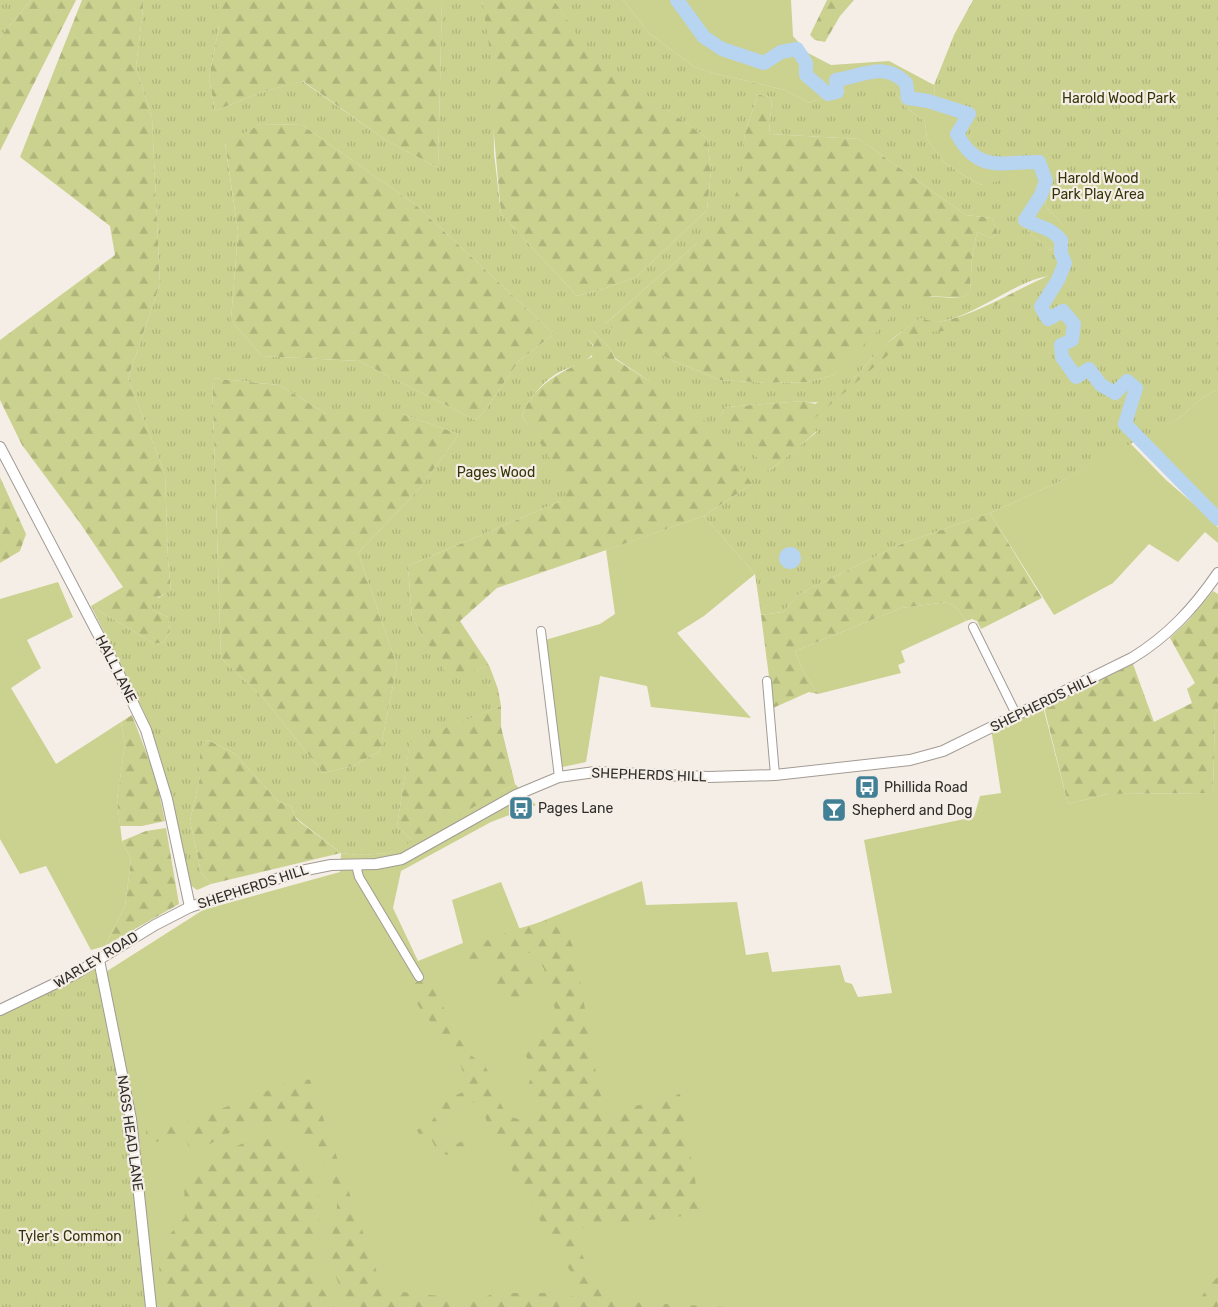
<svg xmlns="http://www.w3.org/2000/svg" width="1218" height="1307" viewBox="0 0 1218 1307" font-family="Rubik,sans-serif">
	<defs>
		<pattern id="forest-firs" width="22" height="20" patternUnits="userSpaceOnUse" patternTransform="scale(1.25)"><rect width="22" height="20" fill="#cbd18e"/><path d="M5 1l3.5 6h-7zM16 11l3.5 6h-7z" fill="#afb47b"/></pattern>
		<pattern id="park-tufts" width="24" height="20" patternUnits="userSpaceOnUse" patternTransform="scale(1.25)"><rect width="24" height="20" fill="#cbd18e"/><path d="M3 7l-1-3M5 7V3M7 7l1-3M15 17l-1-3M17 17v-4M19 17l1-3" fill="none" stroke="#afb47b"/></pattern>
	</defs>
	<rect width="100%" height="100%" fill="#f5eee7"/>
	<g fill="#cbd18e">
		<path d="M623,0H791L793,36L808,53L831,65L889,61L934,85L936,105L962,117L954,134C973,171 987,166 1025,167L1024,156L1038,155C1056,174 1047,183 1045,206L1059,220L1075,242L1049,250L1018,222V194L982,185L968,178L944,162L927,139L925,122L902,104L896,92L846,90L834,98L824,97L809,103L785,90L713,73L693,66L650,34Z"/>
		<polygon points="1218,389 1218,519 1139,438 1179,418 1202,398"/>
		<polygon points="1130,443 1166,480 1210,518 1218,528 1218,543 1205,532 1178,562 1149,544 1113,583 1054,615 990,513 1059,482"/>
		<polygon points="704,516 755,574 704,616 677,633 751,718 651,707 647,686 600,676 586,762 558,768 542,641 600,624 615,614 606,550"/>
		<polygon points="58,582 73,617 27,640 41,668 11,688 56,764 121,722 125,744 117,800 122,841 131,860 125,906 105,946 91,950 46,866 20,874 0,839 0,599"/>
		<polygon points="948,602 957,608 966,621 901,651 905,662 898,665 901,673 818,694 803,671 795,651 901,608"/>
		<polygon points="1042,703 1068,804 1108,794 1213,793 1215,715 1218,708 1218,1307 13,1307 90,982 203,910 340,872 341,853 358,855 389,853 515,784 536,805 491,822 401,871 393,908 418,961 463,943 452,900 501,882 520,930 642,881 646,905 737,902 746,955 768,952 772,972 840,965 845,982 852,984 858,997 892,993 864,840 974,817 980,796 1001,793 991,728"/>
	</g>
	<g fill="url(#forest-firs)">
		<polygon points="31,0 76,0 0,151 0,37"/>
		<polygon points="82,0 144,0 136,67 152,118 160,284 128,378 165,474 168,560 171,591 158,597 152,610 168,617 170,631 164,642 155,644 91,606 123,587 80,523 22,445 0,400 0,340 115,255 110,226 20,157"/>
		<polygon points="219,0 442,0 438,168 384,139 303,81 259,93 215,111 209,78 219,26"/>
		<polygon points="482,0 554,0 591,55 707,138 711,171 707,210 636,277 603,289 577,296 501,214"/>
		<polygon points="827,0 854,0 840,16 825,42 815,40 810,35"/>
		<polygon points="758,94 772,98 769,134 859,139 966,215 992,218 998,234 992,238 977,232 972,257 970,292 962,298 931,296 834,375 808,382 766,383 720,380 669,359 604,325 696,244 743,149 745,133"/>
		<polygon points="261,124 302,125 416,205 554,334 519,361 484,412 475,420 359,361 262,356 231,320 238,232 225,142"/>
		<path d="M1053,274L1052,283L894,362L799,447L752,484L704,516L497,588L460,621L489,665L450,681L412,618L408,566L561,501L533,433L522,416C533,384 563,371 592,357L593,345L585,335L593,331L610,348L615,359L649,381L720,417L725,407L804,401L815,404L854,378L882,347L920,318C927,319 936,323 943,321C979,314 1018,288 1053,274Z"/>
		<polygon points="212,378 279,385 327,414 402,414 459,434 421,487 358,553 397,665 380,751 353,766 323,773 265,700 221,658"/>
		<polygon points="0,477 26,534 20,551 0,563"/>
		<polygon points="990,513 1042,598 981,629 977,621 972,619 966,621 957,608 948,602 901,608 795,651 803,671 818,694 809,692 773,708 761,615 783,612 799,594 901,544"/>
		<polygon points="1213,591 1218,594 1218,708 1215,715 1213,793 1108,794 1068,804 1044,707 1133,664 1154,722 1192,703 1187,689 1195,683 1170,638 1188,621"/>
		<polygon points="501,706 501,727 515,784 413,841 397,826 410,741"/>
		<polygon points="132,715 156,778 165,821 142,826 120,826 117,800 125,744 121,722"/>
		<polygon points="208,740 234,753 279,802 291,806 296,819 341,853 211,884 201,872 190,821 200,777 200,747"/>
		<polygon points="166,828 179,904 105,946 125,906 131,860 122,841 146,831"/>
		<path d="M559,915L575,951L598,1085L606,1114L680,1094L701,1214L570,1229V1233L602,1291L611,1301L725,1307H352C343,1293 333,1275 331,1258C330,1249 332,1237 333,1228C334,1219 338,1210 337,1201C337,1186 326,1169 318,1156C279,1102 244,1122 197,1152L189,1148L185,1136L150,1143L146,1140V1130L156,1126L183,1123L250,1098L298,1078L310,1080L383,1290L478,1300L495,1293H548L566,1298L576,1295L580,1285L560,1256L497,1143L486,1138H478L488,1126L485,1116L476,1102C457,1105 445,1117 437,1133L441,1143L450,1147L463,1141L467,1143L464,1148L447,1155L437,1151L431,1138L419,1134L417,1130L431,1122L448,1099L467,1090C464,1077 462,1064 455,1052C442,1030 416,1013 411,987L424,975C444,998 450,1031 470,1054C474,1059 482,1061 485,1066C497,1087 499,1132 537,1116L536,1102L527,1087L534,1072L526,1056L523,1043L541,1028L555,1009L544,969L536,954L524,952C521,965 529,975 538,984L533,993L508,1006L498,997L495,985L502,972V962L492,958L470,962L467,957C478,934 536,927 559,915Z"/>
		<polygon points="261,1135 279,1138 299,1152 318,1182 320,1215 314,1245 315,1278 334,1307 163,1307 158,1255 164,1241 185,1217 184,1178 196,1165"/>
		<polygon points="1218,1276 1218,1307 1193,1307"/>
	</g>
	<g fill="url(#park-tufts)" fill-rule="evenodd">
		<polygon points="0,0 31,0 0,37"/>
		<path d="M144,0H219V26L209,78L215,111L259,93L302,81L384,139L438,168L442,0H482L493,71L494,153L501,214L577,296L603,289L636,277L707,210L711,171L707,138L590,55L554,0H623L650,34L693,66L713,73L785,90L809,103L824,97L834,98L846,90L883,85L896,92L902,104L925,122L927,139L944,162L968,178L982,185L1007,179L1018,194V222L1049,250L1074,242L1059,220L1045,206C1047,183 1056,174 1038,155L1025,157V167C988,166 973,171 954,134L962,117L936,105L934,85L954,35L973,0H1218V389L1202,398L1179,418L1059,482L990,513L901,544L799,594L783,612L761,615L755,574L704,516L752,484L711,424L682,409L649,381L615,358L610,348L593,331L586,335L595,350C589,364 569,366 556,374C542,383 527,400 522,416C538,441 558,465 566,494L561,501L408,566L412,618L450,680L489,665L498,689L501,706L410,742L397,826L413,841L389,853L358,855L341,853L296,818L291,806L279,802L234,753L208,740L200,747V777L190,821L201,872L211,884L197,890L190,885L160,755L144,712L91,606L155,644L164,642L170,631L168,617L152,610L148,604L171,590L168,560L165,474L128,378L160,284L152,118L136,67ZM758,94L772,98L769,134L859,139L966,215L992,218L998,234L992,238L977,232L972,257L970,292L962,298C936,299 928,291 903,305L834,375L808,382L766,383L720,380L669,359L605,324L696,244L729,211L741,181L745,133ZM261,124L302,125L416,205L554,334L519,361L484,412L475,420L359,361L262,356L231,320L238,232L225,143ZM1049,276L1024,291L943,331L925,332L888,355L809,423L817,432L769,471L720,417L725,407L804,401C836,411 862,365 883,347C894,336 908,328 920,318C927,320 936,323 943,321C979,314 1017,280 1049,276ZM212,378L279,385L327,414H402L459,434L421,487L358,553L397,665L380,751L353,766L323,773L265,700L221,658Z"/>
		<polygon points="99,960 150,1307 0,1307 0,1008"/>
	</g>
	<circle fill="#b7d4f1" cx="790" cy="558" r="11"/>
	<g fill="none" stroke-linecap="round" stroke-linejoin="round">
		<path stroke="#b7d4f1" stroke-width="14" d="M677,0L704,37L722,49L764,63L781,52L797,49L806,63V75L828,94L837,92L836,80C863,76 884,61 906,83L908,98L928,101L969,114L957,134C978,173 1000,162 1039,162L1046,181L1041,195L1025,220C1040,228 1049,226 1061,240V253L1065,263L1058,280L1041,307L1048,319L1063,311L1074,324L1072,340L1061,345L1062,357L1076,377L1089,369L1101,385L1115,393L1127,381L1136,388L1125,424L1218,519"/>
		<defs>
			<g id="minor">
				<polyline points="973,627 1017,716"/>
				<polyline points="541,631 559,777"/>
				<polyline points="767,681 775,775"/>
				<polyline points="356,865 359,877 419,977"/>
			</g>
			<g id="tertiary">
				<polyline points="0,447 119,674 146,730 167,799 190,907"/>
				<polyline points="99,960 131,1119 151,1307"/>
				<path d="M0,1010L77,973L155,925L190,907L301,871L331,865L376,864L402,859L516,795L559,777L595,772L709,777L775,775L910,760L943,751L1132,658C1168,636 1194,608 1218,573"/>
			</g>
		</defs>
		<use href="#minor" stroke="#a29b94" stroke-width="10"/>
		<use href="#tertiary" stroke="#a29b94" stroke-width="12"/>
		<use href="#minor" stroke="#fff" stroke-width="8"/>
		<use href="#tertiary" stroke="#fff" stroke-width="10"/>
	</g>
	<defs>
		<symbol id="bus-square" viewBox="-11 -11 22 22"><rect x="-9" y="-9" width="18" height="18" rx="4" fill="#428096" stroke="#f5eee7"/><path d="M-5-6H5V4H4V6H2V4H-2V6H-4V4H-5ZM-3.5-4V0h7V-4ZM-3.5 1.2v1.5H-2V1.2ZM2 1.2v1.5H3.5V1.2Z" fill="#fff"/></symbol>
		<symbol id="bar-square" viewBox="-11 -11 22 22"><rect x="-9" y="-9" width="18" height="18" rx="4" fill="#428096" stroke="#f5eee7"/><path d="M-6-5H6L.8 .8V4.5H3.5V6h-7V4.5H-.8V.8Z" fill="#fff"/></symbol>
	</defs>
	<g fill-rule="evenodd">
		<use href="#bus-square" x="853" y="773" width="28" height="28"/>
		<use href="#bus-square" x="507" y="794" width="28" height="28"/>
		<use href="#bar-square" x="820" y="796" width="28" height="28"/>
	</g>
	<g text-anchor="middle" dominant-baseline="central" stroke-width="4.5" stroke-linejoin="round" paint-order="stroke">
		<g font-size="14" fill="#333508" stroke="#f5eee7">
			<text x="1119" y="98">Harold Wood Park</text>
			<text x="1098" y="178">Harold Wood<tspan x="1098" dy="16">Park Play Area</tspan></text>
			<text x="496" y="472">Pages Wood</text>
			<text x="70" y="1236">Tyler's Common</text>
		</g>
		<g font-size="14" fill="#302e2b" stroke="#f5eee7">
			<text transform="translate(116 669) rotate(63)">HALL LANE</text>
			<text transform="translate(1043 703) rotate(-26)">SHEPHERDS HILL</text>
			<text transform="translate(649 775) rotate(2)">SHEPHERDS HILL</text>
			<text transform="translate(253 887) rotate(-18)">SHEPHERDS HILL</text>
			<text transform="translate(96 960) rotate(-31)">WARLEY ROAD</text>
			<text transform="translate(130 1133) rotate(82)">NAGS HEAD LANE</text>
		</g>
		<g font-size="14" fill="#302e2b" stroke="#f5eee7" text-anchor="start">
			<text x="884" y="787">Phillida Road</text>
			<text x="538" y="808">Pages Lane</text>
			<text x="852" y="810">Shepherd and Dog</text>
		</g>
	</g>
</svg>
